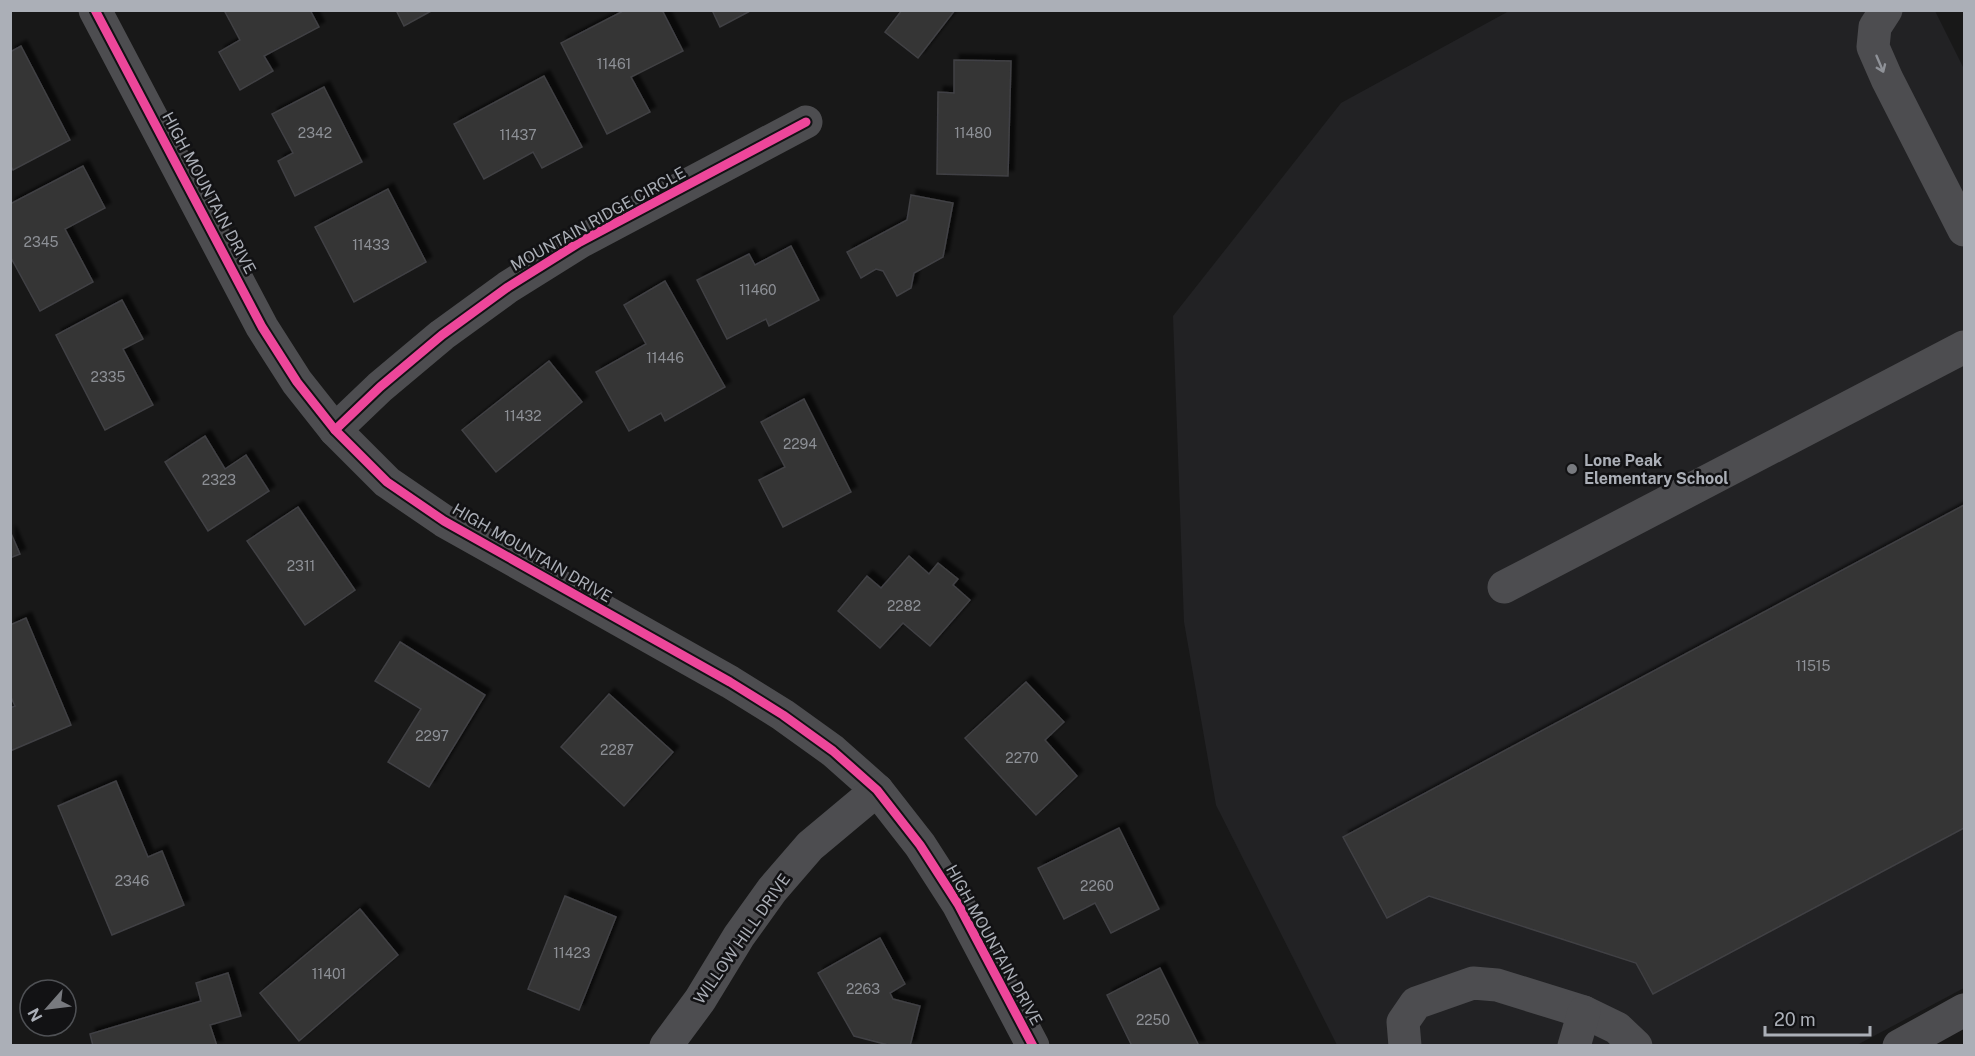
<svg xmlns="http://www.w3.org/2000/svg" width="1975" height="1056" viewBox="0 0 1975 1056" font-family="'Public Sans',sans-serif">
	<defs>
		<filter id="shadow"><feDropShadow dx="5.5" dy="-5.5" stdDeviation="1.5" flood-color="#0009"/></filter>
	</defs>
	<rect width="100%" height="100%" fill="#181818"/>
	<polygon fill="#222224" points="1509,11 1935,11 1964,69 1964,988 1857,1045 1337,1045 1216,805 1184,622 1173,316 1341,103"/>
	<g fill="#343435" stroke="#414144" stroke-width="1.5" filter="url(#shadow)">
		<polygon points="224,10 310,10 319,27 264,56 273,71 240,90 219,52 240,40"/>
		<polygon points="396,10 433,10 404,26"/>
		<polygon points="625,10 662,10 683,51 631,77 650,112 607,134 561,43"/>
		<polygon points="712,10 752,10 720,27"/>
		<polygon points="902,10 955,10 918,58 885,32"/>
		<polygon points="21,46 70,140 13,170 10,165 10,52"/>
		<polygon points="954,60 1011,61 1008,176 937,174 938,92 954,93"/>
		<polygon points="544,76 582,147 542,168 533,152 484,179 454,124"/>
		<polygon points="324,87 362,162 295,196 278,161 293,153 272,114"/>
		<polygon points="83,166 105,208 65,229 93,282 40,311 10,256 10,204"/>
		<polygon points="388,189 426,262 354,302 315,227"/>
		<polygon points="911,195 953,203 943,257 914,273 911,288 897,296 883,271 876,269 861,278 847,252 907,220"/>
		<polygon points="791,246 819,300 769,326 766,319 727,339 697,280 749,254 755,265"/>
		<polygon points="665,281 725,387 665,421 661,413 629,431 596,372 646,344 624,305"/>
		<polygon points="122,300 143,339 123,349 153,405 105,430 56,335"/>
		<polygon points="549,361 582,402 496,472 462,430"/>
		<polygon points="804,399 851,492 783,527 759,480 785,467 761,422"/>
		<polygon points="205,436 225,469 246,455 269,491 208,531 165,462"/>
		<polygon points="1964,505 1964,828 1653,994 1636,963 1429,896 1387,918 1343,837"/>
		<polygon points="298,507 355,590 305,625 247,541"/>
		<polygon points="10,531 20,554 10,558"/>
		<polygon points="909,556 929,574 938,563 958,579 953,585 970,600 930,646 903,623 880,648 838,611 867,576 881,588"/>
		<polygon points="26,618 71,725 10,751 10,708 15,706 10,695 10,625"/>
		<polygon points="400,642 485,695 429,787 388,762 421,709 375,681"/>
		<polygon points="1026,682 1064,722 1045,740 1077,776 1036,815 965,738"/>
		<polygon points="609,694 673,752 624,806 561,747"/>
		<polygon points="116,781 148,857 162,851 184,905 112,935 58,806"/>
		<polygon points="1119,828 1159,909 1111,933 1095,903 1064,919 1038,868"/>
		<polygon points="565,896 616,917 579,1010 528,989"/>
		<polygon points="360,909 398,955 299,1041 260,993"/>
		<polygon points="880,938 905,984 890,993 893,999 920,1006 910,1046 892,1046 854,1036 818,973"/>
		<polygon points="1160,968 1199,1046 1132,1046 1107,995"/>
		<polygon points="228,973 241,1016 210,1025 217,1046 93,1046 90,1034 201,1001 196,983"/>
	</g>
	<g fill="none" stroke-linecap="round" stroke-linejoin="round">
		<g stroke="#4d4d50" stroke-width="33">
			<polyline points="95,10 262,327 297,382 335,430 387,482 444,521 730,682 783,715 833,751 877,790 920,845 958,904 1033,1046"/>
			<polyline points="1886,10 1875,27 1873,47 1887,79 1964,230"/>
			<polyline points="335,430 380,387 442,335 508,287 580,242 806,122"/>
			<polyline points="1504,587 1964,347"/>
			<polyline points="666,1046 700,1000 739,936 772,890 810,846 877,790"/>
			<polyline points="1405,1046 1403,1022 1416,1003 1473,983 1497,985 1584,1012 1617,1028 1636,1046"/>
			<polyline points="1574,1046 1584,1012"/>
			<polyline points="1899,1046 1964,1010"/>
		</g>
		<defs>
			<g id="cycleway">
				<polyline points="95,10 262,327 297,382 335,430 387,482 444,521 730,682 783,715 833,751 877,790 920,845 958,904 1033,1046"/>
				<polyline points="335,430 380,387 442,335 508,287 580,242 806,122"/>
			</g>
		</defs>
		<use href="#cycleway" stroke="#121214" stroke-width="13"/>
		<use href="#cycleway" stroke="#ed469a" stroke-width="9"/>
	</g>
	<defs><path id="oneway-shaft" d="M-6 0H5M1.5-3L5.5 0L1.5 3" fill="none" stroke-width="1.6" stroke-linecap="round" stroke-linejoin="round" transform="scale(1.5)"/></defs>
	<use stroke="#8f9298" href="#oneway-shaft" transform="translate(1880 64) rotate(67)"/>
	<circle fill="#787a7f" stroke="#121214" stroke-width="2" cx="1572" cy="469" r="6"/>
	<g text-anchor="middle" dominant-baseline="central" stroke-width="5" stroke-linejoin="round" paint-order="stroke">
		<g font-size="14" fill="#8d9096">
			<text x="614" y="64">11461</text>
			<text x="315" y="133">2342</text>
			<text x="973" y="133">11480</text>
			<text x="518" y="135">11437</text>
			<text x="41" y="242">2345</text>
			<text x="371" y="245">11433</text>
			<text x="758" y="290">11460</text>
			<text x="665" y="358">11446</text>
			<text x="108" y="377">2335</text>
			<text x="523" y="416">11432</text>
			<text x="800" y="444">2294</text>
			<text x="219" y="480">2323</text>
			<text x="301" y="566">2311</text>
			<text x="904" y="606">2282</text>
			<text x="1813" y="666">11515</text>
			<text x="432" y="736">2297</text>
			<text x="617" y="750">2287</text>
			<text x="1022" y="758">2270</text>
			<text x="132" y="881">2346</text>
			<text x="1097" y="886">2260</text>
			<text x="572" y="953">11423</text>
			<text x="329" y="974">11401</text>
			<text x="863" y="989">2263</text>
			<text x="1153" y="1020">2250</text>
		</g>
		<g font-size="16" fill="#abafb7" stroke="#121214">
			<text transform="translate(209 193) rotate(62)">HIGH MOUNTAIN DRIVE</text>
			<text transform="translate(598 219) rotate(-29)">MOUNTAIN RIDGE CIRCLE</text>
			<text transform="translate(532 553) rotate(30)">HIGH MOUNTAIN DRIVE</text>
			<text transform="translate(742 939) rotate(-55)">WILLOW HILL DRIVE</text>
			<text transform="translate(994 945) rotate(61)">HIGH MOUNTAIN DRIVE</text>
		</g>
		<g font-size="16" font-weight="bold" fill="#abafb7" stroke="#121214" text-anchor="start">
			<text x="1584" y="460">Lone Peak<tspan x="1584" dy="18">Elementary School</tspan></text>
		</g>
	</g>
	<rect width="1975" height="1056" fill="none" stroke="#abafb7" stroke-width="24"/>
	<g transform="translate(48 1008) rotate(242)"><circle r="28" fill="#121214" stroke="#4f5155" stroke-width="1.5"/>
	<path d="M0-4.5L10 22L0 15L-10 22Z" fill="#787a7f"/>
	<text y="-9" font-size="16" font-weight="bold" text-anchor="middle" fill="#abafb7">N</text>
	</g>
	<path d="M1765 1026v9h105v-9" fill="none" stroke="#abafb7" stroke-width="3"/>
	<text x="1774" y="1026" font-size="18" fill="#abafb7" stroke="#121214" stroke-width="4.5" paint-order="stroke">20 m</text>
</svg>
